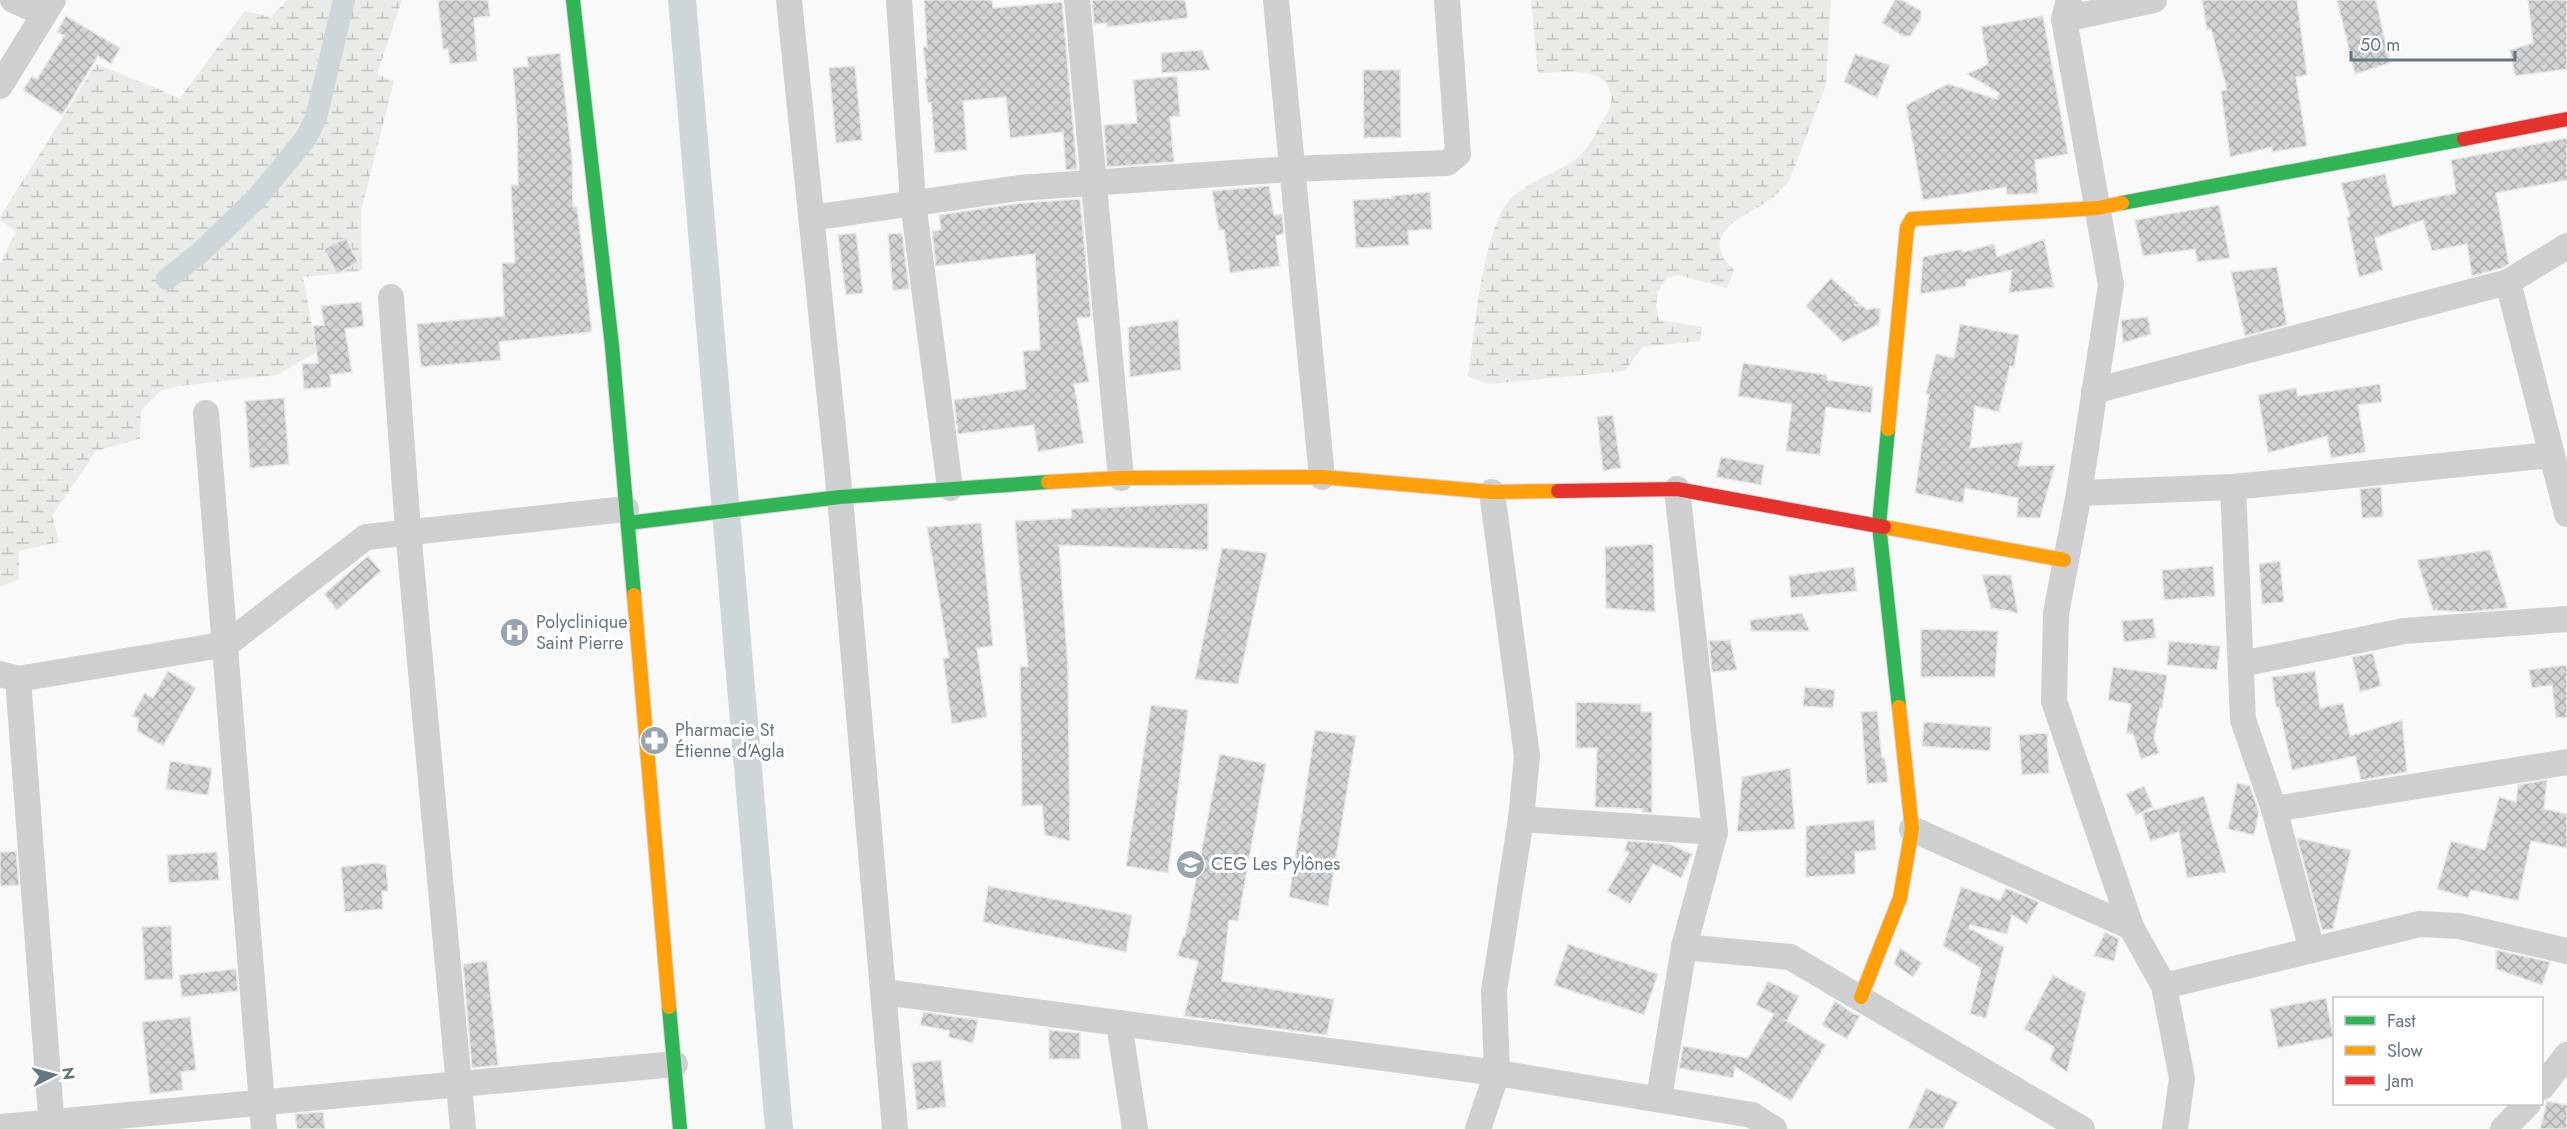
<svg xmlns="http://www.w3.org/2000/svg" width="2567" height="1129" viewBox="0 0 2567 1129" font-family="Jost,sans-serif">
	<defs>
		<pattern id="wetland-marsh" width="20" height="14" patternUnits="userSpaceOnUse" patternTransform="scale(1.5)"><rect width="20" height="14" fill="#e8ebe6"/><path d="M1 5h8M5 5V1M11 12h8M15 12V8" fill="none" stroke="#c0c3c0"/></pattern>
		<pattern id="building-cross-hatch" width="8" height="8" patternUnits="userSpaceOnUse" patternTransform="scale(1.5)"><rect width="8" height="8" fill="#d0d2d3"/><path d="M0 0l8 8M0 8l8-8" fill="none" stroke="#acafb1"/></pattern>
	</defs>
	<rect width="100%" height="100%" fill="#f9f9f9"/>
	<g fill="url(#wetland-marsh)">
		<polygon points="287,0 402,0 377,74 394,81 361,211 362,271 303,277 317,352 277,375 179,386 160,391 141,411 140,439 96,451 52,516 59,542 19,551 19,579 0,587 0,264 16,231 0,220 0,217 96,64 180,98 245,11 271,17"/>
		<path d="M1531,0H1831L1826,85L1789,181C1782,189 1776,195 1768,201C1740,219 1697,233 1734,270L1727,288L1678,275L1667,278L1658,291L1656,307L1659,320L1702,327L1700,341L1642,347L1625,371L1490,384L1468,376C1475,330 1481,246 1504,207C1519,184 1554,175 1576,159C1588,149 1595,135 1602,122C1607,114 1612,107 1611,97C1608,63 1561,73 1538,73Z"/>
	</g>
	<polygon fill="#ced6d9" points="668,0 696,0 793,1129 765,1129"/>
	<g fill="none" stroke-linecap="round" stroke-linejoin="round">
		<polyline stroke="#ced6d9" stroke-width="22" points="167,279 201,252 257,198 306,138 316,118 344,0"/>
	</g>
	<g fill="url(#building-cross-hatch)" stroke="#e8e8e8" stroke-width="1.5">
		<polygon points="438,0 488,0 490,16 474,18 477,61 450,64 448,49 443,49"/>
		<polygon points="924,0 992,0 993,8 1062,2 1077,169 1066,170 1063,132 1010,138 1006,97 963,101 967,150 935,153 931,102 928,103 925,78 927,78 923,47 927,47"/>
		<polygon points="1092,0 1185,0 1188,18 1107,27 1107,23 1094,24"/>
		<polygon points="1895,0 1902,0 1921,11 1921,19 1910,36 1903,36 1882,23"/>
		<polygon points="2202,0 2297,0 2307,75 2296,77 2307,146 2272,152 2272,147 2230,157 2221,91 2227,90 2211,29 2207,30"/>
		<polygon points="2337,0 2376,0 2390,63 2355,74"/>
		<polygon points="2528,0 2567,0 2567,69 2515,76 2510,50 2533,43"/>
		<polygon points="66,16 120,48 111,64 98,56 62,115 23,90 32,76 37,79 64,36 57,32"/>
		<polygon points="2043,16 2068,154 2035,160 2038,193 2007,195 2006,187 1923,200 1906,105 1948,84 1997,99 1999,93 1967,74 1988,64 1981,27"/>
		<polygon points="1202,50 1210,70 1162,73 1161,53"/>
		<polygon points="560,53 572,157 573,207 577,207 592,332 499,342 501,360 421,367 417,324 504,316 502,263 515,263 511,185 518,185 517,122 513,68 528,66 527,57"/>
		<polygon points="1855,54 1890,65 1877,98 1844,82"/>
		<polygon points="855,66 862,140 836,143 829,68"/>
		<polygon points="1363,70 1400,70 1401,137 1364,138"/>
		<polygon points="1177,76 1180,116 1170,117 1174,162 1107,167 1104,125 1137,123 1133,80"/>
		<polygon points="2567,138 2567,180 2496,193 2509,264 2502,268 2472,276 2467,244 2432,251 2423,220 2375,238 2383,270 2359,277 2347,217 2350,216 2341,183 2385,174 2393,206 2456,193 2451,160"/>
		<polygon points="1269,186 1274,215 1282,214 1284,234 1276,236 1280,266 1230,273 1224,230 1219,230 1212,191"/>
		<polygon points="1430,192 1432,229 1408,231 1409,245 1356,248 1353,200 1392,198 1392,196"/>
		<polygon points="1080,199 1091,317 1077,318 1089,382 1074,384 1084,443 1038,452 1034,425 958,434 954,400 1026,389 1023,351 1040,350 1035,254 936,266 932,231 941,230 939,215 1021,203"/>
		<polygon points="2219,205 2230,258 2197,262 2195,249 2143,256 2135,220"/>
		<polygon points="856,233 863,293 846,295 838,235"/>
		<polygon points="902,233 909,289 893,290 888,234"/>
		<polygon points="346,238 358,262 337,274 324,249"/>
		<polygon points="2044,239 2054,287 2009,293 2012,270 1966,280 1966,286 1920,294 1923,257 1962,249 1963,252 1994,244 1997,257"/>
		<polygon points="2277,267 2287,325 2245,336 2231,272"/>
		<polygon points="1831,278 1860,304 1854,305 1863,306 1867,310 1873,308 1880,309 1879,324 1843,342 1806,306"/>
		<polygon points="361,302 364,326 345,329 352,372 330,375 331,387 304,389 302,364 318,363 313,326 324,325 321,306"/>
		<polygon points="2148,317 2151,334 2123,343 2121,320"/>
		<polygon points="1178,320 1181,370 1130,377 1128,327"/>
		<polygon points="1960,324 2019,335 2014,367 2010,366 1999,412 1975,406 1970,448 2023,442 2018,466 2055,465 2040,518 2017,517 2018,498 1965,488 1963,503 1915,493 1929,394 1926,394 1936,354 1954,358"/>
		<polygon points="1743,363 1827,375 1827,380 1873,387 1871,413 1826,407 1820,455 1786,451 1792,404 1738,396"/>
		<polygon points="2380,384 2382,402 2358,405 2366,452 2331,458 2327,436 2268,453 2258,395 2296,388 2298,396"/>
		<polygon points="284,398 289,464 250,468 245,401"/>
		<polygon points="1613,415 1621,468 1603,471 1597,417"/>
		<polygon points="1721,457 1764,465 1761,485 1716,477"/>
		<polygon points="2381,487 2383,517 2362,518 2360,489"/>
		<polygon points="1208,503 1208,550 1059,545 1068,668 1070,841 1045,835 1042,805 1022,806 1020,666 1028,667 1015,521 1071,518 1072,509"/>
		<polygon points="981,523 993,646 977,648 987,717 952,724 943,658 949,658 927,527"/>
		<polygon points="1653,544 1655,612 1606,608 1605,547"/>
		<polygon points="1222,548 1267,553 1238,684 1195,679"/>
		<polygon points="2490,550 2508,608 2464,612 2433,610 2417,560"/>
		<polygon points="368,556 381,571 337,610 324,594"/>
		<polygon points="2280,561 2284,602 2262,604 2259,564"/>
		<polygon points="2213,566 2215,596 2164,600 2162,570"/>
		<polygon points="1854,567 1857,591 1791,598 1789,576"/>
		<polygon points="1982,575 2011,575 2018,613 1991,608"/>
		<polygon points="1802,613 1810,631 1751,631 1750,620"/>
		<polygon points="2153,618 2156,638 2124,642 2122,621"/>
		<polygon points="1921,629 1998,631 1995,677 1921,677"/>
		<polygon points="1730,640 1737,670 1712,672 1709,641"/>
		<polygon points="2169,641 2220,646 2217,670 2167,665"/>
		<polygon points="2373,653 2381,686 2360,692 2352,657"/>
		<polygon points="2567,665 2567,717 2556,718 2552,685 2532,688 2529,670"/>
		<polygon points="2113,667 2167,675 2162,708 2160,707 2154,738 2159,753 2141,759 2133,734 2126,733 2131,704 2108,700"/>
		<polygon points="168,671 196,688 163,746 137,731 139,718 132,716 145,693 153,698"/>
		<polygon points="2315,671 2320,708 2343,703 2350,736 2402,720 2407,772 2361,780 2355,756 2292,770 2279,707 2276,707 2272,677"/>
		<polygon points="1805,687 1835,690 1833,708 1803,706"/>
		<polygon points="1576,702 1641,704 1641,712 1652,712 1652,813 1642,812 1643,809 1595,807 1597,748 1576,748"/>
		<polygon points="1151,705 1188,710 1168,873 1126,866"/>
		<polygon points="1877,711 1882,758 1885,758 1888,782 1867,784 1861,712"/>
		<polygon points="1924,722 1991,727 1990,751 1922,746"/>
		<polygon points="1315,730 1356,736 1328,906 1289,897"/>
		<polygon points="2047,733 2049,773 2022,775 2019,735"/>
		<polygon points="1220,754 1266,764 1238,921 1229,920 1222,981 1334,999 1327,1035 1184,1016 1198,961 1177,956 1183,936 1185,937"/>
		<polygon points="170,761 212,768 208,795 166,789"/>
		<polygon points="1790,768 1795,829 1737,832 1742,777"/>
		<polygon points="2547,780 2544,809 2567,814 2567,848 2531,841 2518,901 2471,890 2468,898 2437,889 2451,841 2485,850 2499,797 2516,802 2518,785"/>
		<polygon points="2237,783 2250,786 2259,812 2254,835 2228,829"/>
		<polygon points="2144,786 2153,807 2136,815 2126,794"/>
		<polygon points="2204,796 2226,872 2187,878 2179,832 2150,841 2142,813"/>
		<polygon points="1874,820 1876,850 1855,852 1855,874 1806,877 1806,826"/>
		<polygon points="2297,838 2351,850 2333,929 2322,930"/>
		<polygon points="1628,841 1669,844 1692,854 1681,878 1653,864 1630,904 1607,891 1629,853 1624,851"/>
		<polygon points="16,851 19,885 0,886 0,852"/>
		<polygon points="217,852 219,880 169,883 167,855"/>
		<polygon points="376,863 386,865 388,891 382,891 383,909 345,912 341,867"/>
		<polygon points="988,886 1132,915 1126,952 983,922"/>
		<polygon points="1961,887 2000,900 2006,888 2039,902 2027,924 2012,915 2007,934 1970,925 1969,928 2004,947 1986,1018 1970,1014 1981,968 1943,946"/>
		<polygon points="171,926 173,979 145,980 142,927"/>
		<polygon points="2105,932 2119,939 2114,961 2094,956"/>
		<polygon points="1568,944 1658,974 1644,1015 1554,985"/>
		<polygon points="1900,948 1922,963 1913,977 1894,964"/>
		<polygon points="2496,950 2550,962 2542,985 2496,969"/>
		<polygon points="487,961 498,1065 472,1068 463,964"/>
		<polygon points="236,969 238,991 182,997 179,975"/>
		<polygon points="2053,975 2086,993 2067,1072 2050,1060 2054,1047 2024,1029"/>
		<polygon points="1768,981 1799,996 1787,1021 1785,1020 1826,1045 1791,1101 1735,1067 1733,1078 1679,1068 1683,1046 1748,1058 1774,1014 1756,1005"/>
		<polygon points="2326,998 2333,1037 2278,1048 2270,1009"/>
		<polygon points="1835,1001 1854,1014 1860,1015 1847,1039 1822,1025"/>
		<polygon points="923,1012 978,1020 973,1043 948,1037 950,1031 920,1025"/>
		<polygon points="190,1017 196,1070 181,1072 183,1090 150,1094 142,1022"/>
		<polygon points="1049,1030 1080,1033 1080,1059 1049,1059"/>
		<polygon points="941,1060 946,1107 917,1110 912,1063"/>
		<polygon points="1926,1088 1958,1102 1943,1129 1908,1129"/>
		<polygon points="2547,1101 2567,1105 2567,1129 2540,1129"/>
		<polygon points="323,1112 325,1129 297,1129 295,1114"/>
	</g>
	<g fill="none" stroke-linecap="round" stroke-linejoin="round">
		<defs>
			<g id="fast">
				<polyline points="573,0 612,346 634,595"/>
				<polyline points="2122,203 2464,139"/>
				<polyline points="1888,429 1879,525 1899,707"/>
				<polyline points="628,523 840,497 1048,482"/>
				<polyline points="669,1007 680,1129"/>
			</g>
			<g id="slow">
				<polyline points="1888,429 1907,228 1912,219 2098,208 2122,203"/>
				<polyline points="1048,482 1121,478 1322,477 1492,492 1558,491"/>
				<polyline points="1884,527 2064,560"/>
				<polyline points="634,595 669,1007"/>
				<polyline points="1861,997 1900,898 1912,829 1899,707"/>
			</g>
			<g id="jam">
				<polyline points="2464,139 2567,119"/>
				<polyline points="1558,491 1677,489 1884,527"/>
			</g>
		</defs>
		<use href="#fast" stroke="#d5d6d7" stroke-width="16"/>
		<use href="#slow" stroke="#d5d6d7" stroke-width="16"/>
		<use href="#jam" stroke="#d5d6d7" stroke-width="16"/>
		<g stroke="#cecfd0" stroke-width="26">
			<polyline points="13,0 44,14"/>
			<polyline points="789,0 840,497 895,1129"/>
			<polyline points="899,0 913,202 950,488"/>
			<polyline points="1077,0 1121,478"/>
			<polyline points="1276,0 1322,477"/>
			<polyline points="2069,0 2064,19 2111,285 2079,493 2056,613 2054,701 2131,927 2164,986 2182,1078 2175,1129"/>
			<polyline points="2064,19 2154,0"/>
			<polyline points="0,86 53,0"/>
			<polyline points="811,218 1019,188 1291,169 1447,163 1458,154 1447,0"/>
			<polyline points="2508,282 2567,514"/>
			<polyline points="391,297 408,530 463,1129"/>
			<polyline points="2094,391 2508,282 2567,246"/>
			<polyline points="206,413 264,1129"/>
			<polyline points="2233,487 2243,720 2274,809 2312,950"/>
			<polyline points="2079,493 2233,487 2551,455"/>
			<polyline points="2241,664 2404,631 2567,619"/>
			<polyline points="0,674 18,679 227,644 366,537 626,509"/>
			<polyline points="18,679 52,1129"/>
			<polyline points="2274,809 2567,762"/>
			<polyline points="1521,819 1715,832"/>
			<polyline points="1912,829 2131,927"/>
			<polyline points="1684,947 1790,957 2082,1129"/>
			<polyline points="2164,986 2420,924 2459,926 2567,951"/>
			<polyline points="884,992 1497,1073 1752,1115 1774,1129"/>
			<polyline points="1119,1023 1135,1129"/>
			<polyline points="2542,1087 2567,1055"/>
			<polyline points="1659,1098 1684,947 1715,832 1677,489"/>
			<polyline points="0,1127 675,1064"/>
			<polyline points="1478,1129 1497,1073 1494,991 1521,819 1527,756 1492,492"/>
			<polyline points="2503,1129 2528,1104"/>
		</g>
		<use href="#fast" stroke="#30b455" stroke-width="14"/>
		<use href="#slow" stroke="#ff9f0a" stroke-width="14"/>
		<use href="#jam" stroke="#e5322d" stroke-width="14"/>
	</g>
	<defs>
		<symbol id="hospital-disc" viewBox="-11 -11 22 22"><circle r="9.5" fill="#99a4ac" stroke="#fff"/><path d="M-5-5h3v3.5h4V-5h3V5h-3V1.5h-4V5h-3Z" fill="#fff"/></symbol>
		<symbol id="pharmacy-disc" viewBox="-11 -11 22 22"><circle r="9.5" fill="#99a4ac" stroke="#fff"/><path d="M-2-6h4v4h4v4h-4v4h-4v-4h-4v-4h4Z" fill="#fff"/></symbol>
		<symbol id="university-disc" viewBox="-11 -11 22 22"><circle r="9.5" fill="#99a4ac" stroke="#fff"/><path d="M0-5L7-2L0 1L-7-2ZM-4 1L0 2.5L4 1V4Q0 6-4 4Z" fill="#fff"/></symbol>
	</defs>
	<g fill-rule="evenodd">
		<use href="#hospital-disc" x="498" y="616" width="33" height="33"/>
		<use href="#pharmacy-disc" x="638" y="724" width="33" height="33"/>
		<use href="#university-disc" x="1174" y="848" width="33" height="33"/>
	</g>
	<g text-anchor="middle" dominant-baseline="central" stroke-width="6" stroke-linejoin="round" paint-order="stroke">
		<g font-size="18" fill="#657683" stroke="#fff" text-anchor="start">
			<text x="536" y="622">Polyclinique<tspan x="536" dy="21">Saint Pierre</tspan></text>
			<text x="675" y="730">Pharmacie St<tspan x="675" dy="21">Étienne d'Agla</tspan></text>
			<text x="1211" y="864">CEG Les Pylônes</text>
		</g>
	</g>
	<rect x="2333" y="997" width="210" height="108" fill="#ffffff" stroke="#c1c8cd" stroke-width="1.5"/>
	<rect x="2345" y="1016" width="30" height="9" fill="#30b455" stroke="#c1c8cd" stroke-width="1.5"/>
	<text x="2387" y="1027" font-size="18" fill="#657683">Fast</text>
	<rect x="2345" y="1046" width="30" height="9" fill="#ff9f0a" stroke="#c1c8cd" stroke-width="1.5"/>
	<text x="2387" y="1057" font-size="18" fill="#657683">Slow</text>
	<rect x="2345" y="1076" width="30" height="9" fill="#e5322d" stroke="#c1c8cd" stroke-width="1.5"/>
	<text x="2387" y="1087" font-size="18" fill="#657683">Jam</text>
	<g transform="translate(54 1075) rotate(84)" stroke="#ffffff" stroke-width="4.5" paint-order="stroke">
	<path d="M0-4.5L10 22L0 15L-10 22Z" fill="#657683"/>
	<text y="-9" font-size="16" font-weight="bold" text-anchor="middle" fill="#657683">N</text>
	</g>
	<path d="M2351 51v9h164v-9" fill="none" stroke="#657683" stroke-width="3"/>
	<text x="2360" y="51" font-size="18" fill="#657683" stroke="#ffffff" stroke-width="4.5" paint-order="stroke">50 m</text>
</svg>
